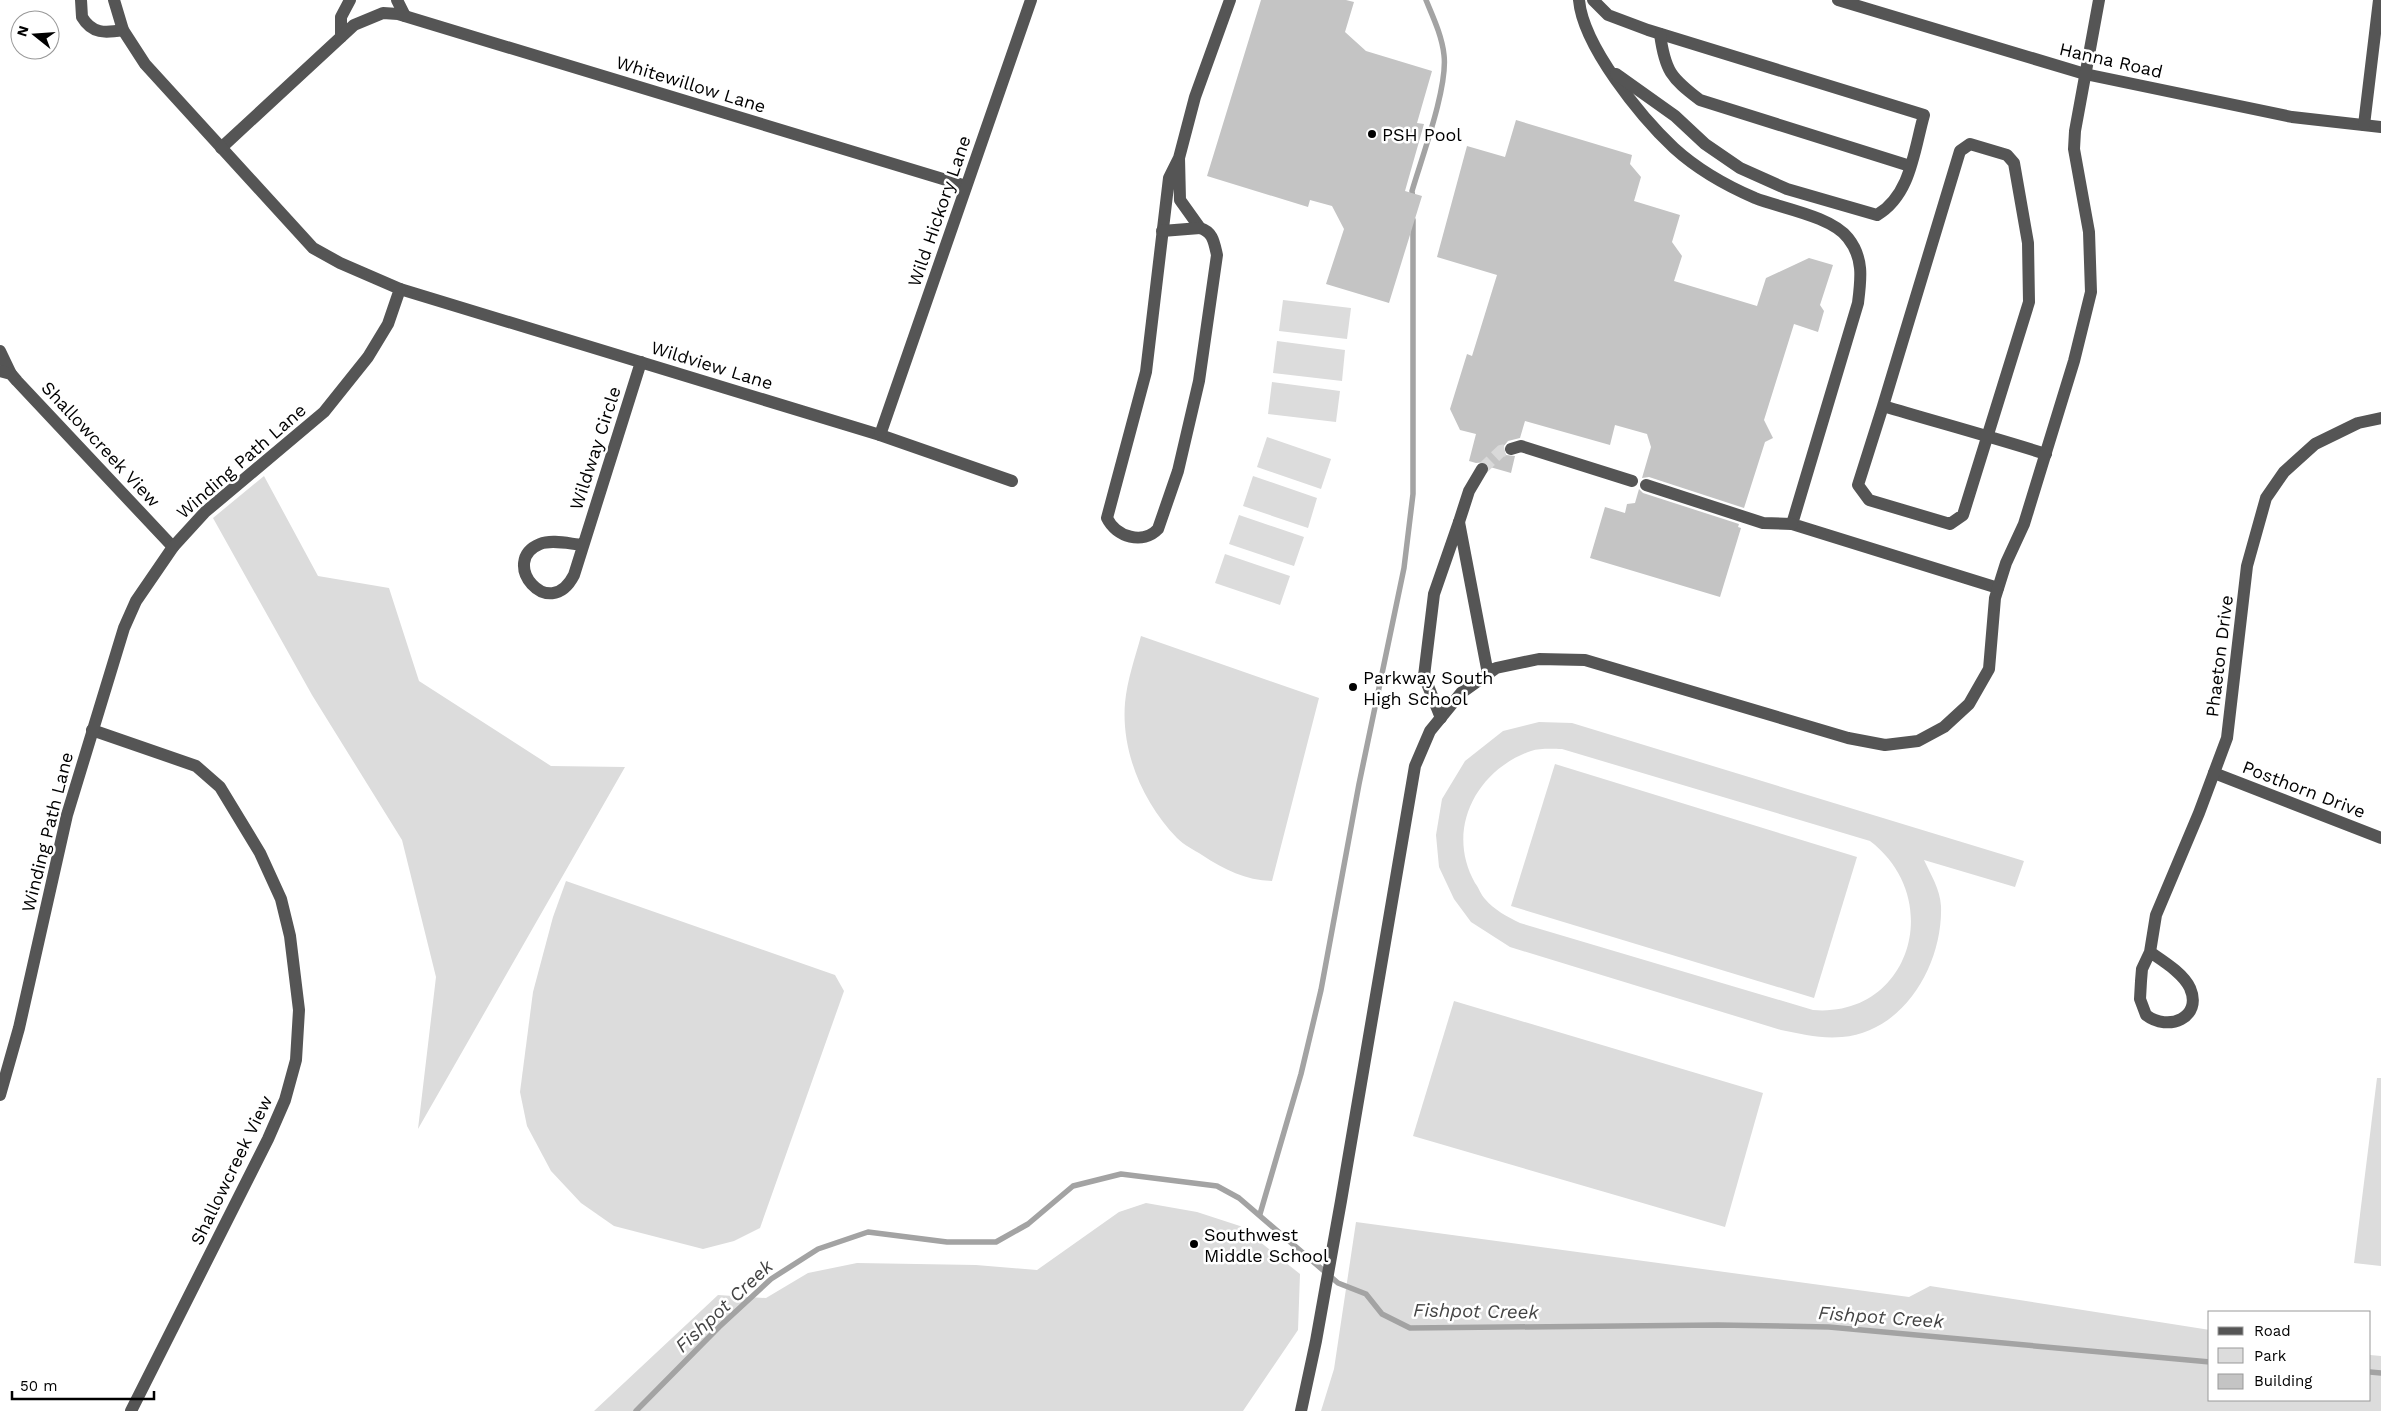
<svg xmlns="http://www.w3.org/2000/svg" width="2381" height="1411" viewBox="0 0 2381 1411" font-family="'Work Sans',sans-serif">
	<rect width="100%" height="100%" fill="#fff"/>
	<g fill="#dcdcdc" fill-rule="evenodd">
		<polygon points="1283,300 1351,308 1347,339 1279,331"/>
		<polygon points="1277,341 1345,350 1342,381 1273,373"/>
		<polygon points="1272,382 1340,391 1336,422 1268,414"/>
		<polygon points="1267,437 1331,459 1321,489 1257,467"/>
		<polygon points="264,476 318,576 389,588 419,681 551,766 625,767 418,1129 436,977 402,840 312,695 213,518"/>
		<polygon points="1253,476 1317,498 1308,528 1243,506"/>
		<polygon points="1239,515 1304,537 1294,566 1229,544"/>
		<polygon points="1225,554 1290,576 1280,605 1215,583"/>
		<path d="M1141,636L1319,698L1272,881C1245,880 1225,870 1202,855C1194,850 1184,845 1177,838C1143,803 1121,752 1125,703C1127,680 1135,658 1141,636Z"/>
		<path d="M1539,722L1572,723L2024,861L2015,887L1924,860C1931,875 1940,889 1941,906C1943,964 1904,1032 1842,1037C1821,1039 1801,1034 1781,1030L1510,947L1471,922L1454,899L1439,867L1436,835L1442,799L1465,761L1503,731ZM1562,749L1870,841C1946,899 1910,1018 1813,1010L1520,923C1508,917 1494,910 1485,899C1481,895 1479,888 1475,883C1445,830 1476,770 1531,751C1540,748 1553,749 1562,749Z"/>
		<polygon points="1555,764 1857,857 1814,998 1511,906"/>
		<polygon points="566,881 835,975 844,991 760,1228 734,1241 703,1249 614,1226 581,1203 551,1171 527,1126 520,1092 533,992 553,917"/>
		<polygon points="1454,1001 1763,1093 1725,1227 1413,1136"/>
		<polygon points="2377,1078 2381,1078 2381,1266 2354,1263"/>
		<polygon points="1146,1203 1197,1212 1240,1226 1300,1274 1298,1330 1243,1411 594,1411 718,1295 766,1298 808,1273 857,1263 976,1265 1037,1270 1119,1212"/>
		<polygon points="1356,1222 1909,1297 1930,1286 2210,1330 2210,1400 2370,1400 2370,1355 2381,1356 2381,1411 1321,1411 1334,1369"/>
	</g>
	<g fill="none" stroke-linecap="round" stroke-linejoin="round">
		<g stroke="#a3a3a3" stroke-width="5.5">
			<path d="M1413,200L1412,191C1422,157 1448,87 1444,55C1442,36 1433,17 1426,0"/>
			<polyline points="1260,1214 1301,1074 1321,990 1359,784 1404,568 1413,494 1413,220"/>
			<polyline points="2370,1372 2381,1373"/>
			<polyline points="636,1411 719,1327 771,1279 818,1249 868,1232 947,1242 996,1242 1028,1224 1073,1186 1121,1174 1217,1186 1239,1198 1338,1283 1366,1294 1382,1314 1410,1328 1718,1325 1829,1327 2210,1362"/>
		</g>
	</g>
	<g fill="#c4c4c4">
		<polygon points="1261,0 1346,0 1354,2 1345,32 1366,51 1432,71 1417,123 1424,124 1405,191 1422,196 1389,303 1326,284 1344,229 1332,206 1310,200 1308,207 1207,176"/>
		<polygon points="1516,120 1632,155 1630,164 1641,177 1634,201 1680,215 1672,242 1682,256 1674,281 1757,306 1766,278 1809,258 1833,265 1820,305 1824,311 1818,332 1794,324 1764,420 1773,438 1765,442 1744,508 1649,477 1642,478 1651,447 1647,434 1615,425 1610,445 1525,421 1520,438 1508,441 1503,447 1506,455 1515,456 1511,473 1490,467 1486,462 1476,463 1469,461 1476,434 1460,430 1450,409 1467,354 1472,356 1497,275 1437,257 1467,146 1505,157"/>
		<polygon points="1639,489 1643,493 1739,524 1738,527 1741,528 1720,597 1590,558 1605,507 1625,513 1627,504 1635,503"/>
	</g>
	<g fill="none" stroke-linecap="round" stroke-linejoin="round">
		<polyline stroke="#d9d9d9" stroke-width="12" stroke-dasharray="12 6" stroke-linecap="butt" points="1482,469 1501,451 1511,449"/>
		<g stroke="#555" stroke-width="12">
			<path d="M81,0L82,17C92,34 105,33 123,30"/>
			<polyline points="397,0 405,16"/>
			<path d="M1579,0C1583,46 1641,117 1674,148C1696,168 1727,186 1755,198C1780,208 1831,216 1848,238C1864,258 1861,279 1858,303L1792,524L1998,588"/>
			<path d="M1593,0L1608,15L1648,30L1924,115C1914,150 1911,195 1877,215L1787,189L1740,168L1705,144L1675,116L1616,74"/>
			<polyline points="1838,0 2085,74 2292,117 2381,127"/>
			<path d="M1660,34C1665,71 1671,78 1700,100L1910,166"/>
			<polyline points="341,37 341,17 350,0"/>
			<polyline points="2364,125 2379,0"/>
			<polyline points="221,148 354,25 383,13 398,14 966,186"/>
			<path d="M1179,158L1180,200L1200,228C1213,232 1214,242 1217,255L1199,381L1178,471L1158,529C1143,545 1116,537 1107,518L1146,372L1169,178L1179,158L1195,97L1230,0"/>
			<polyline points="1162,231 1200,228"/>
			<polyline points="400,289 880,435 1012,481"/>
			<polyline points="0,351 11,374"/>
			<polyline points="0,371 11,374 17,381 173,547"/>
			<path d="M1883,406L1960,151L1970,144L2007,155L2014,163L2028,243L2029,302L1963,515L1950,524L1869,500L1858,485L1883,406C1937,422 1992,437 2046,454"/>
			<polyline points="880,435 1031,0"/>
			<polyline points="1511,449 1521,446 1632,481"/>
			<polyline points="1646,485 1763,523 1792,524"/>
			<polyline points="1459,522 1469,491 1482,469"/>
			<path d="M583,545C570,544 552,539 540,544C498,561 549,624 574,575L641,362"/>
			<polyline points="1441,718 1424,676 1434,594 1459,522 1488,674"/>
			<polyline points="92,730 196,766 220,787 260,853 281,899 290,936 299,1010 296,1060 285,1100 268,1139 131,1411"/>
			<polyline points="2214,773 2381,838"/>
			<path d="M2150,952C2163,961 2183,973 2190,988C2203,1018 2168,1032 2146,1015L2140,999L2141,981L2142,969L2150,952L2156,915L2199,813L2227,738L2247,566L2266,498L2284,472L2315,444L2358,423L2381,418"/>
			<polyline points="0,1095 19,1028 67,815 124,628 136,601 173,547 205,512 324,412 368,357 388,324 400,289 340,263 313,248 145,64 123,30 114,0"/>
			<polyline points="1301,1411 1316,1341 1341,1201 1415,766 1430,731 1461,693 1496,668 1539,659 1585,660 1848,738 1885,745 1918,741 1944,727 1969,704 1989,669 1995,598 2006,563 2024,524 2074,361 2091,292 2089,232 2074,149 2075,131 2099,0"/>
		</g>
	</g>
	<g fill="#000" stroke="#fff" stroke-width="2">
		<circle cx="1372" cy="134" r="5"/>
		<circle cx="1353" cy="687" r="5"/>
		<circle cx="1194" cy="1244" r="5"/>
	</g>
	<g text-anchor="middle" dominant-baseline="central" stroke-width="5" stroke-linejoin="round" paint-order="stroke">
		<g font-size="18" fill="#000" stroke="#fff">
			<text transform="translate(2111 60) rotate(13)">Hanna Road</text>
			<text transform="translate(691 84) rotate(17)">Whitewillow Lane</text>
			<text transform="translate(939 211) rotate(-71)">Wild Hickory Lane</text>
			<text transform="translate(712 365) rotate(17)">Wildview Lane</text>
			<text transform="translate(101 444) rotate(47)">Shallowcreek View</text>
			<text transform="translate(595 448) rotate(-72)">Wildway Circle</text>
			<text transform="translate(241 461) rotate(-41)">Winding Path Lane</text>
			<text transform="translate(2219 656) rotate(-83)">Phaeton Drive</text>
			<text transform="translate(2304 789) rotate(21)">Posthorn Drive</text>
			<text transform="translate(47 832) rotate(-76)">Winding Path Lane</text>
			<text transform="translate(231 1170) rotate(-64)">Shallowcreek View</text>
		</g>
		<g font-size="18" fill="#000" stroke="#fff" text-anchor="start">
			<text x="1382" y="134">PSH Pool</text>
			<text x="1363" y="677">Parkway South<tspan x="1363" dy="21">High School</tspan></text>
			<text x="1204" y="1234">Southwest<tspan x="1204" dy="21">Middle School</tspan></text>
		</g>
		<g font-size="19" font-style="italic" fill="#444" stroke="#fff">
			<text transform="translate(724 1306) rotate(-43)">Fishpot Creek</text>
			<text transform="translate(1476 1311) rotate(1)">Fishpot Creek</text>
			<text transform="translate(1881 1317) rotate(4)">Fishpot Creek</text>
		</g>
	</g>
	<rect x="2208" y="1311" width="162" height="90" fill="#ffffff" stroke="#999999"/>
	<rect x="2218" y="1327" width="25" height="8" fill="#555555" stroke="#999999"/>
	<text x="2254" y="1336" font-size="15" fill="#000000">Road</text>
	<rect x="2218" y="1348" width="25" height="15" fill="#dcdcdc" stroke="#999999"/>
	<text x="2254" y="1361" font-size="15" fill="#000000">Park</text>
	<rect x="2218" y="1374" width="25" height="15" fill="#c4c4c4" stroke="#999999"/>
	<text x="2254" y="1386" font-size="15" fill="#000000">Building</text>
	<g transform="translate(35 35) rotate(287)"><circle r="24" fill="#ffffff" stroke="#999999"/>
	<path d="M0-4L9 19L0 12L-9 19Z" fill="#000000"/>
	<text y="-8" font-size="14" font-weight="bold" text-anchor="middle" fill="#000000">N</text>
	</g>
	<path d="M12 1391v8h142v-8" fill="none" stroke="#000000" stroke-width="2.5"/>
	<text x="20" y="1391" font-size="15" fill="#000000" stroke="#ffffff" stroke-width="4" paint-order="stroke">50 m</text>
</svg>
